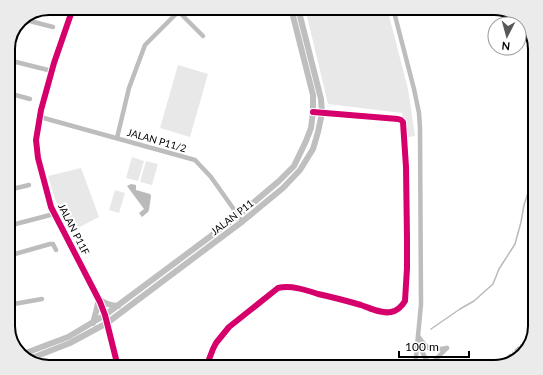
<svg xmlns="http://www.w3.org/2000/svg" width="543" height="375" viewBox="0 0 543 375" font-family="Lato,sans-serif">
	<rect width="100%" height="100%" fill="#fff"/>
	<g fill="#e8e8e8">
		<polygon points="305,8 387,8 408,89 415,136 408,137 402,113 328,104"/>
		<polygon points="178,65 208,74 190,137 160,128"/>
		<polygon points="132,157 144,161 138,181 126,178"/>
		<polygon points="146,161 158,164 152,185 140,182"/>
		<polygon points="81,168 99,217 70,232 55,199 48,176"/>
		<polygon points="115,190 125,193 119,213 109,210"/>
	</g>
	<polygon fill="#bababa" points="131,184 136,185 136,190 150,194 151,196 149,210 148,212 142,217 139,213 144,209 127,186"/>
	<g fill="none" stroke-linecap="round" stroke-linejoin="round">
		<polyline stroke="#bababa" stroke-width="1.5" points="431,329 460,309 474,301 493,284 499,269 515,244 521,222 524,205 528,193 535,183"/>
		<g stroke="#bdbdbd" stroke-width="4.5">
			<polyline points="73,8 54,63 41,110 36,140 38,158 51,207 100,302 105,315 118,367"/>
			<polyline points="175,8 203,36"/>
			<path d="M234,8C241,15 248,10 256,8"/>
			<polyline points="393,8 414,89 419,113 420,128 421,304 418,336 415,367"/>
			<polyline points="22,19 53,27"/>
			<polyline points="8,60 52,71"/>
			<polyline points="8,93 30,99"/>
			<polyline points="40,117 195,160 211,177 240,218"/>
			<polyline points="117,138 129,88 145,45 182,8"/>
			<polyline points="8,190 29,185"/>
			<polyline points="8,226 54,214"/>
			<polyline points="8,256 50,244 53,244 56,250"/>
			<polyline points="8,305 42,299"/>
			<path d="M418,336C428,350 429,351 447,348"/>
			<path d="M419,339C421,349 423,357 430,364"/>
			<path d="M206,367L213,349L216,343L229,327L278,288C291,285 306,290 318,294C332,297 347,301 361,305C370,308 381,314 391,312C397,311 402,306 405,301L407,268V239L406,167L403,122L401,120L398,119L313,112"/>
			<polyline points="428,367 447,348"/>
		</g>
		<g stroke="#bfbfbf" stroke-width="6">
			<path d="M93,323L96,312L99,299C105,304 110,305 118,306"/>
			<polyline points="23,354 68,337 105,315 239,215 279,181 294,166 306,141 311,128 313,112 313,95 291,8"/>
			<polyline points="26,360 37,356 70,343 107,323 243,221 283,188 300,170 313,149 318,132 322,113 321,99 298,8"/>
		</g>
		<polyline stroke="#bdbdbd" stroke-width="1.5" stroke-dasharray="6 2 1 2" stroke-linecap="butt" points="498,365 532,335"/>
		<defs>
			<g id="cycleway">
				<polyline points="73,8 54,63 41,110 36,140 38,158 51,207 100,302 105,315 118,367"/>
				<path d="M206,367L213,349L216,343L229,327L278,288C291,285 306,290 318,294C332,297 347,301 361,305C370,308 381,314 391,312C397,311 402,306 405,301L407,268V239L406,167L403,122L401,120L398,119L313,112"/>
			</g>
		</defs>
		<use href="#cycleway" stroke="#fff" stroke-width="8"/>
		<use href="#cycleway" stroke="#d6006c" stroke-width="6"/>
	</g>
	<g text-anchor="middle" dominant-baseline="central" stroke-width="4" stroke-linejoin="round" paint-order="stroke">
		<g font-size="10" fill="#000" stroke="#fff">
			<text transform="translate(157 140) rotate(16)">JALAN P11/2</text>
			<text transform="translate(232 217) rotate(-38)">JALAN P11</text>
			<text transform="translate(74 229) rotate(63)">JALAN P11F</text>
		</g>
	</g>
	<path d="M0 0H543V375H0ZM49 15H494A34 34 0 0 1 528 49V326A34 34 0 0 1 494 360H49A34 34 0 0 1 15 326V49A34 34 0 0 1 49 15Z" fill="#ebebeb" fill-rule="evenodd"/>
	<path fill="none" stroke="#000" stroke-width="2" d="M49 15H494A34 34 0 0 1 528 49V326A34 34 0 0 1 494 360H49A34 34 0 0 1 15 326V49A34 34 0 0 1 49 15Z"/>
	<g transform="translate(507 36) rotate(186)"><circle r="19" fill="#ffffff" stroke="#999999"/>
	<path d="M0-3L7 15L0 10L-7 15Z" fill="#595959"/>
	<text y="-6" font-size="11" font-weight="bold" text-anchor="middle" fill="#000000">N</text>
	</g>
	<path d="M399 351v6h70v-6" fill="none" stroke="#000000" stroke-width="2"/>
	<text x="405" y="351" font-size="12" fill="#000000" stroke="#ffffff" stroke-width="3" paint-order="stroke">100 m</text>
</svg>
